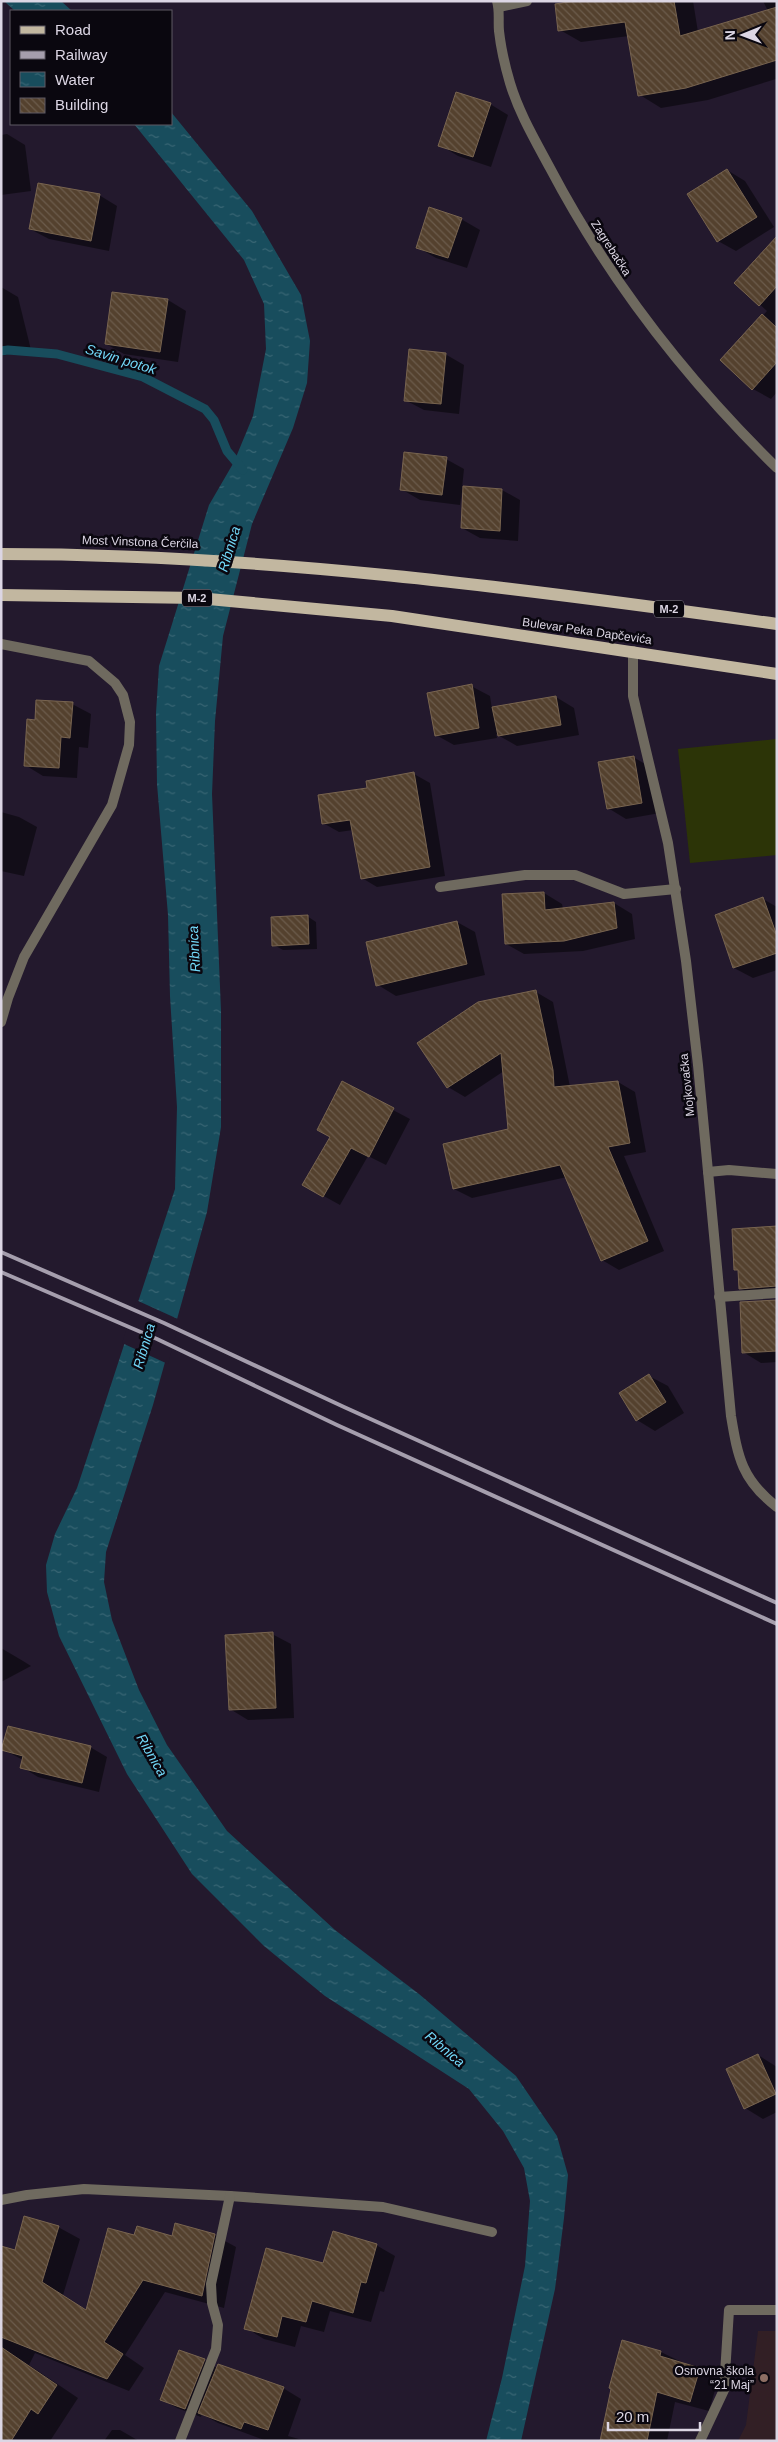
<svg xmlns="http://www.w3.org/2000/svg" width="778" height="2442" viewBox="0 0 778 2442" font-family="Helvetica,sans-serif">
	<defs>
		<pattern id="water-ripples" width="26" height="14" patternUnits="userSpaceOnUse" patternTransform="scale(1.25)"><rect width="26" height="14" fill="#184d5d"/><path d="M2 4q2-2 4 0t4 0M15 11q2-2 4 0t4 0" fill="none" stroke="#396674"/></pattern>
		<pattern id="building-back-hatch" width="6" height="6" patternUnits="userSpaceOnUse" patternTransform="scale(1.25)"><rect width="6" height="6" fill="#54412e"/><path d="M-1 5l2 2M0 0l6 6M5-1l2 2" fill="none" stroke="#6c5c4c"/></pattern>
	</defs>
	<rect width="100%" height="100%" fill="#23192d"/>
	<polygon fill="#321f25" points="758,2331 777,2331 777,2441 738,2441 746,2425"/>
	<polygon fill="#2c3407" points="777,739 777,855 690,863 678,749"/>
	<g fill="url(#water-ripples)">
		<polygon points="4,1 61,1 72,11 15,11"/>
		<polygon points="171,112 252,211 301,295 310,341 307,383 293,428 252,524 223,636 215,721 212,794 221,1011 221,1127 207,1212 153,1405 106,1552 104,1582 112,1620 139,1690 167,1745 227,1831 335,1930 419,1994 516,2076 557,2136 568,2175 564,2218 555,2289 521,2441 486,2441 502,2378 525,2266 530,2201 524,2168 503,2131 469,2089 325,1996 264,1946 192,1874 127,1774 59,1636 47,1592 46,1565 55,1534 77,1488 91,1446 175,1189 177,1107 170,996 168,915 157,784 156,713 159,666 209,505 234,462 253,416 266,349 264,304 244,260 134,124 171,124"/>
	</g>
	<polygon fill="#23192d" points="136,1300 180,1320 168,1364 122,1343"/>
	<g fill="#0007">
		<polygon points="585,1 693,1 698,32 768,11 763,1 777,1 777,81 776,79 708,100 661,108 640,95 629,36 581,42 560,30"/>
		<polygon points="490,104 508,115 491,167 458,156 440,145"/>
		<polygon points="7,134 25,145 31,191 1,195 1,135"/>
		<polygon points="727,170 745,181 774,227 736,251 718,241"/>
		<polygon points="99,195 117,206 109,251 49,239 30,229"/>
		<polygon points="461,219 480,230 467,268 436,258 417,247"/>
		<polygon points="777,243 777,392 771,399 753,389 722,360 767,311 736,283"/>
		<polygon points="1,287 18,297 31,350 1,356"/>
		<polygon points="168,300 186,311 178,362 124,354 106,344"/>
		<polygon points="445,354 464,365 459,414 424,410 405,400"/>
		<polygon points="446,459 464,469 462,488 502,490 520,500 518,541 480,538 462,528 464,492 462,492 460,505 420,500 401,489"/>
		<polygon points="471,686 490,696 492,709 556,697 574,708 579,735 517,746 496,734 497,738 454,745 436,735"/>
		<polygon points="72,704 91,714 88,748 79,747 77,778 43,776 25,765 36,721"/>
		<polygon points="633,757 652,768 660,813 626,819 608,808"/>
		<polygon points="414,774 430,783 445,876 377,887 362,878 353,830 339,832 323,823 369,789"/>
		<polygon points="1,812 19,817 37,827 24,876 1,871"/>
		<polygon points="544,893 562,904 563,909 614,903 632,914 635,939 583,951 524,954 506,944"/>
		<polygon points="763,899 777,907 777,970 753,978 734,968 716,916"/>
		<polygon points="307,916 316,922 317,949 283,950 274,945"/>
		<polygon points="457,922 475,932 485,975 396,996 378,985"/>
		<polygon points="536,992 553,1002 570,1087 618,1082 635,1092 646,1152 624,1156 664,1251 619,1270 602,1260 567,1177 472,1198 454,1189 509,1130 504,1071 465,1097 448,1087"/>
		<polygon points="342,1083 410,1119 386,1165 368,1156 340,1205 304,1185 331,1137"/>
		<polygon points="777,1227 777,1297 759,1299 740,1288 740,1272 735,1269"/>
		<polygon points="777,1301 777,1362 761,1363 743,1352"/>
		<polygon points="649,1376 668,1386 684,1413 655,1431 637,1420"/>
		<polygon points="272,1634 291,1644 294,1718 248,1720 230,1709"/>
		<polygon points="1,1648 23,1661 31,1666 1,1682"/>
		<polygon points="90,1747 107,1757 99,1792 38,1777 22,1767 23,1760 2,1749"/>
		<polygon points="758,2055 777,2067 777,2112 763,2119 745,2108"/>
		<polygon points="58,2227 80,2239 63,2295 87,2311 135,2237 172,2238 214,2235 236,2247 224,2308 165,2292 125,2355 144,2368 129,2391 35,2353 29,2365 78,2398 50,2441 1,2441 1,2247 15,2252"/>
		<polygon points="376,2245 395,2256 384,2292 380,2291 371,2322 330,2311 324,2332 301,2326 295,2347 264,2339 246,2328 324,2264"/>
		<polygon points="623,2341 661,2352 718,2380 709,2411 675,2402 667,2441 603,2441"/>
		<polygon points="204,2360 217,2368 283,2388 301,2399 288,2436 306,2441 267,2441 218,2423 202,2414 201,2417 177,2408 161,2399"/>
		<polygon points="112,2430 120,2430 139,2441 104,2441"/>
	</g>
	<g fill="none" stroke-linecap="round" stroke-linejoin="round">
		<polyline stroke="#184d5d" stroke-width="9" points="1,351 8,350 57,354 143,377 205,409 214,420 227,451 243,470"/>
	</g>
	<g fill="url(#building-back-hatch)" stroke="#78644f">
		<polygon points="575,1 674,1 680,36 777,7 777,60 686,88 638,96 625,22 558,31 555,4"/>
		<polygon points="456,92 491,103 473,157 438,146"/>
		<polygon points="727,169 757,217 717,242 687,194"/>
		<polygon points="38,183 100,194 91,241 29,229"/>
		<polygon points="429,207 462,218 448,258 416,248"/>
		<polygon points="777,236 777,286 759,306 734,283"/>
		<polygon points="112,292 168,299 160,352 105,344"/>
		<polygon points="762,314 777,328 777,362 752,390 720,360"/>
		<polygon points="409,349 446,353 441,404 404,401"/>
		<polygon points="404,452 447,457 442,495 400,490"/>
		<polygon points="463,486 502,489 500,531 461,528"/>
		<polygon points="472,684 479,728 435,736 427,693"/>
		<polygon points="556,696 561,725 498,736 492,707"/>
		<polygon points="36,700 73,702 70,738 61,737 59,768 24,766 27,719 35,720"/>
		<polygon points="634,756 642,803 607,809 598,762"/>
		<polygon points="414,772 430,867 361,879 350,820 322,824 318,795 367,788 366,781"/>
		<polygon points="544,892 545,910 614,902 617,928 564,941 505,944 502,894"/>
		<polygon points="763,897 777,936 777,953 733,968 715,915"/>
		<polygon points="308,915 309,944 272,946 271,917"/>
		<polygon points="457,921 467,964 376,986 366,942"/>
		<polygon points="536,990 553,1070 554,1087 618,1081 630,1143 608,1147 648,1241 601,1261 560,1165 453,1189 443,1144 508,1129 501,1053 447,1088 417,1043 478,1002"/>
		<polygon points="342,1081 394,1108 369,1157 351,1148 323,1197 302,1185 330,1137 317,1130"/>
		<polygon points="777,1226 777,1286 739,1289 738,1270 734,1270 732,1229"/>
		<polygon points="777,1300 777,1351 742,1353 740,1302"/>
		<polygon points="649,1374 666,1402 636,1421 619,1393"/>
		<polygon points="273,1632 276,1708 229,1710 225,1635"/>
		<polygon points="8,1726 91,1746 82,1783 20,1768 23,1756 1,1750"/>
		<polygon points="758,2054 776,2094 744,2109 726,2069"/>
		<polygon points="24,2216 59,2226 42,2282 86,2310 108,2228 134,2235 137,2226 172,2236 175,2223 215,2234 202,2296 143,2280 104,2342 123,2354 107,2379 1,2337 1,2246 15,2250"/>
		<polygon points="333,2231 377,2244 366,2283 361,2282 353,2313 312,2301 306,2322 282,2316 277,2337 244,2329 266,2248 323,2263"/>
		<polygon points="622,2340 661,2351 660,2356 700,2368 690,2402 657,2392 647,2441 600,2441 611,2389 609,2388"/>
		<polygon points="1,2347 57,2385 38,2414 31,2409 11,2441 1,2441"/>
		<polygon points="179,2350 205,2359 185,2409 160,2400"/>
		<polygon points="218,2364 284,2387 268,2430 244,2422 241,2429 198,2413"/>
	</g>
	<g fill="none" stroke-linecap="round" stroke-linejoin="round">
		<g stroke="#6f6a5f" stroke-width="10">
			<path d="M497,1C500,11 498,21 499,31C501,49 505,66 510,83C519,113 535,140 550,168C609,280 687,380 777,468"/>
			<polyline points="499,7 527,1"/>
			<polyline points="1,644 89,661 115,683 123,695 130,722 129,745 112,805 24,957 8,998 1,1022"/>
			<path d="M633,651V696L668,843L686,961L698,1065L731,1416C738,1458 742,1480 777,1507"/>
			<polyline points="440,887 525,875 575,875 624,894 676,889"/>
			<polyline points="708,1172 729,1170 777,1174"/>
			<polyline points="719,1297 777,1293"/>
			<polyline points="1,2200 27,2195 84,2189 230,2196 383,2207 492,2232"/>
			<polyline points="180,2441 216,2349 218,2325 212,2303 211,2284 230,2196"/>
			<polyline points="700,2441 724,2390 729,2310 777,2310"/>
		</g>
		<g stroke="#c2b7a0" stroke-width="12">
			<path d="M1,554C262,554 519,588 777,624"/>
			<polyline points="1,595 198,598 392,616 777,674"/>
		</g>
		<g stroke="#a59ead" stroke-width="4">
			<polyline points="1,1252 164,1323 344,1407 777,1603"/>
			<polyline points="1,1272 157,1339 337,1425 777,1624"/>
		</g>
	</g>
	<circle fill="#8d6e63" stroke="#0a070f" stroke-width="2" cx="764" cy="2378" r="5"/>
	<g text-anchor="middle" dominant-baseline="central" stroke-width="5" stroke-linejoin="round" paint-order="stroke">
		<g fill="#0a070f" stroke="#9d98a4" stroke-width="1">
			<rect x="182" y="589.5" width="30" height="17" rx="4"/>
			<rect x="654" y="600.5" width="30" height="17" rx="4"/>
		</g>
		<g font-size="11" font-weight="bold" fill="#dcd6e4">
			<text x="197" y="598">M-2</text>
			<text x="669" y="609">M-2</text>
		</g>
		<g font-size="12" fill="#dcd6e4" stroke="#0a070f">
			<text transform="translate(611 248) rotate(57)">Zagrebačka</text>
			<text transform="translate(140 542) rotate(2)">Most Vinstona Čerčila</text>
			<text transform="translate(587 631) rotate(8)">Bulevar Peka Dapčevića</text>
			<text transform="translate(687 1085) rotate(-96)">Mojkovačka</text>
		</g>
		<g font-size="12" fill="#dcd6e4" stroke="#0a070f" text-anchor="end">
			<text x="754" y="2371">Osnovna škola<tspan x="754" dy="14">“21 Maj”</tspan></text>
		</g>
		<g font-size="14" font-style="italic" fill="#72d8f8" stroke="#0a070f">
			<text transform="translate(121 359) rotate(17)">Savin potok</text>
			<text transform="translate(229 549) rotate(-73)">Ribnica</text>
			<text transform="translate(194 949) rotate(-93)">Ribnica</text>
			<text transform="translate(144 1346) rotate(-74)">Ribnica</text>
			<text transform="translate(152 1755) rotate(60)">Ribnica</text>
			<text transform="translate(445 2049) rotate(40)">Ribnica</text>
		</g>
	</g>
	<rect width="778" height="2442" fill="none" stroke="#dcd6e4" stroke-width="5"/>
	<rect x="10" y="10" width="162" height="115" fill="#0a070f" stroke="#5e5a64"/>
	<rect x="20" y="26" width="25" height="8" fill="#c2b7a0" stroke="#5e5a64"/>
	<text x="55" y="35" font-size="15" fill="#dcd6e4">Road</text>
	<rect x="20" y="51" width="25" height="8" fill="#a59ead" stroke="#5e5a64"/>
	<text x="55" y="60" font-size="15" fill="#dcd6e4">Railway</text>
	<rect x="20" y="72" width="25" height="15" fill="url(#water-ripples)" stroke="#5e5a64"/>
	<text x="55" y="85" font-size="15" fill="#dcd6e4">Water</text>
	<rect x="20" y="98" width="25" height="15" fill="url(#building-back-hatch)" stroke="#5e5a64"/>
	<text x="55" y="110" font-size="15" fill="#dcd6e4">Building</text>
	<g transform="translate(743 35) rotate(269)" stroke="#0a070f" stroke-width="4" paint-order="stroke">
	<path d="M0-4L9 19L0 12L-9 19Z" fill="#dcd6e4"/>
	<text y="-8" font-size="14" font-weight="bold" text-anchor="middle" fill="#dcd6e4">N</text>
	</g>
	<path d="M608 2422v8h92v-8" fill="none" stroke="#dcd6e4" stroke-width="2.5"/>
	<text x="616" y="2422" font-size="15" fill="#dcd6e4" stroke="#0a070f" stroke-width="4" paint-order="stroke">20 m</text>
</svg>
